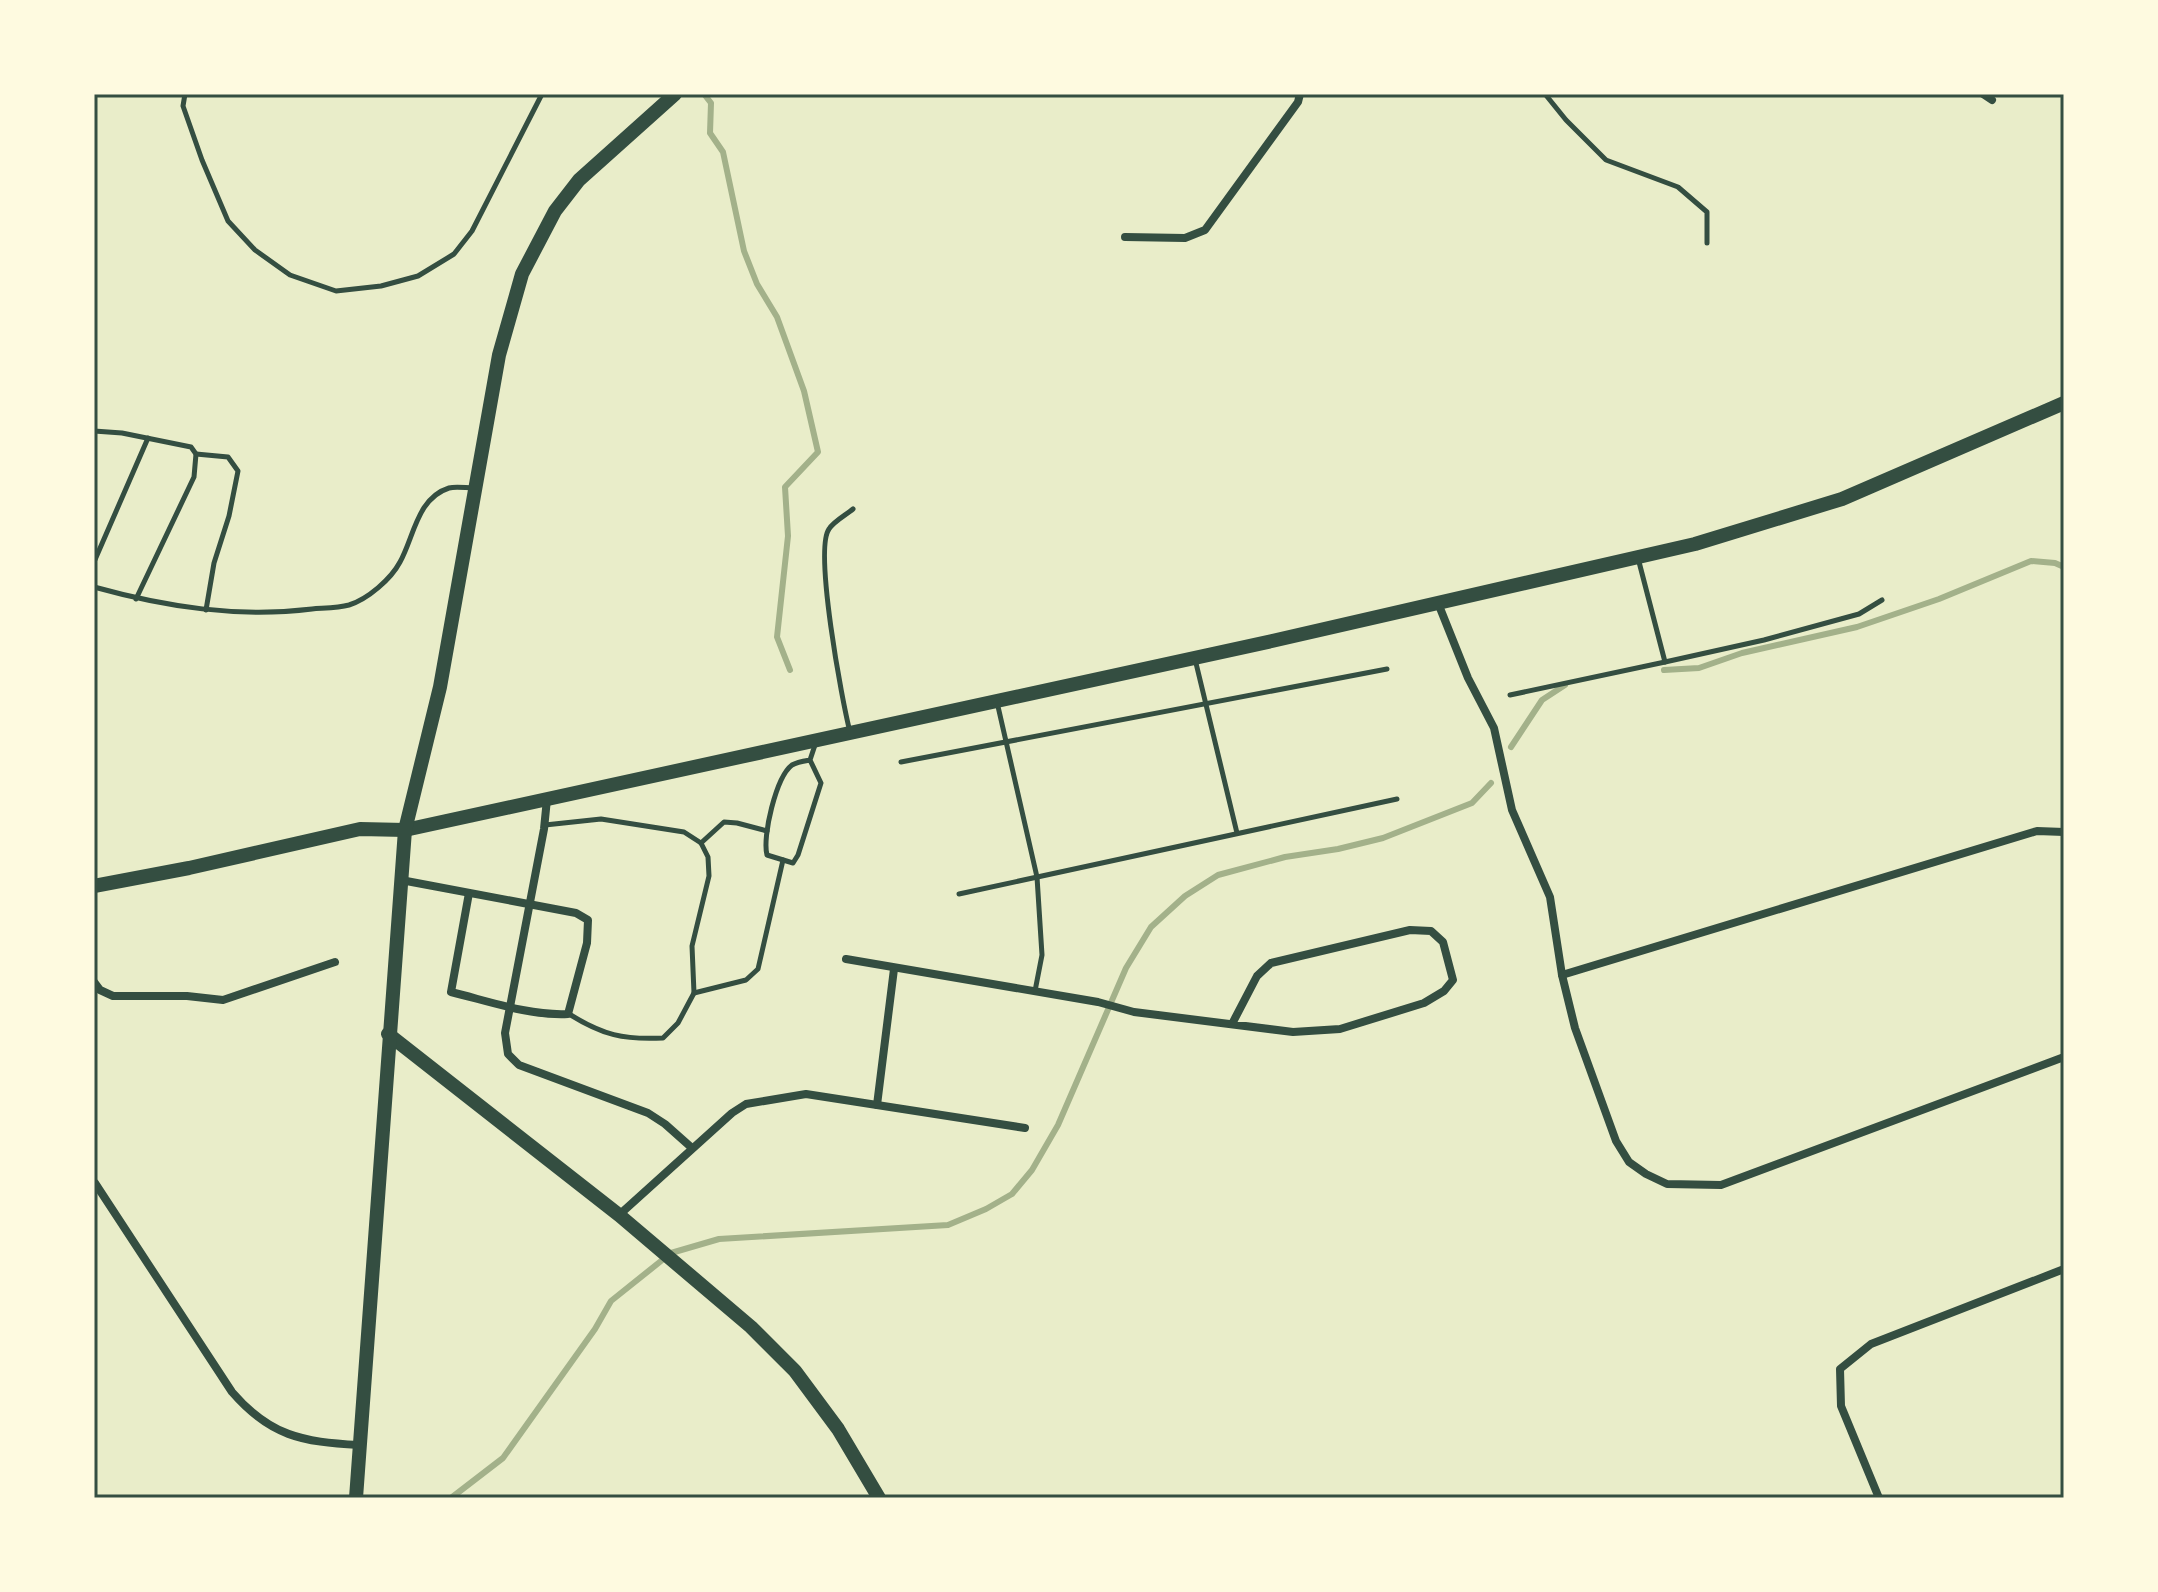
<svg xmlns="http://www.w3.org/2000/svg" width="2158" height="1592" viewBox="0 0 2158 1592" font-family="Poppins,sans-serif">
	<rect width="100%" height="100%" fill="#e9edc9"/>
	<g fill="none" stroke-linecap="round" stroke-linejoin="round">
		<g stroke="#a3b18a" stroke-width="6">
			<polyline points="704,94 711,103 710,133 723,152 744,251 757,284 777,317 804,391 818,452 785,487 788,536 777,637 790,670"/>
			<polyline points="1664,670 1699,668 1742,653 1857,627 1939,599 2031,561 2055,563 2064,567"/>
			<polyline points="1511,747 1542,700 1565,685"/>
			<polyline points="451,1498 503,1458 595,1329 611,1301 671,1253 719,1239 948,1225 986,1209 1012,1194 1032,1170 1058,1125 1126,968 1151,927 1185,896 1218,875 1285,857 1338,849 1383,838 1472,803 1491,783"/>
		</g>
		<g stroke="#344e41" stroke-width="5">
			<polyline points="185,94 183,106 202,160 228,221 255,250 290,275 336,291 381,286 418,276 454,254 472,231 542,94"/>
			<polyline points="1545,94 1566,120 1606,160 1678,187 1707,212 1707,243"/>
			<polyline points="94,431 122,433 191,447 196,454 194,477 136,599"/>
			<polyline points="196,454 228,457 238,471 229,516 214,563 206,610"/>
			<polyline points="1638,558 1665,662 1764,640 1859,614 1882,600"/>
			<polyline points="94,562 148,438"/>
			<path d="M94,587C166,607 238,618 312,609C324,608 338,608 349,605C368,599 391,579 400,562C414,537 417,498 449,488C456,486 466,488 473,488"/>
			<polyline points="1195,659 1237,833"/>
			<polyline points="1510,695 1665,662"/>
			<polyline points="997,702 1037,877 1042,955 1035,991"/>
			<path d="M850,732C842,701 814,550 829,529C834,521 846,515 853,509"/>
			<path d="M810,760L821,783L798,855L793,863L767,855C762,837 776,777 792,765C797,762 804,761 810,760L815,745"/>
			<polyline points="901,762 1387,669"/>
			<path d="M545,825L601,819L684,832L701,843L708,857L709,876L692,946L694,993L678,1023L663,1038C623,1040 603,1035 569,1014"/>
			<polyline points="701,843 724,822 737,823 767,831"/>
			<polyline points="959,894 1397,799"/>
			<polyline points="694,993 746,980 758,969 783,860"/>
		</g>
		<g stroke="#344e41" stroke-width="8">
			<polyline points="1983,94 1992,100"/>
			<polyline points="1125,237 1185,238 1205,230 1298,102 1300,94"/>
			<polyline points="1438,603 1468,678 1494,728 1512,810 1550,897 1562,975 1575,1028 1616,1141 1629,1162 1646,1174 1667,1184 1721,1185 2064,1057"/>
			<polyline points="547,799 544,829 505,1033 508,1054 519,1065 648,1113 665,1124 692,1148"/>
			<path d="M401,880L576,913L588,920L587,943L568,1014C530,1016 488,1001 451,992L469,893"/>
			<polyline points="846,959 1098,1002 1134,1012 1293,1032 1340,1029 1424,1003 1444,991 1453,980 1443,942 1431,931 1410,930 1271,963 1257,976 1232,1024"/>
			<polyline points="1562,975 2037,831 2064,832"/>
			<polyline points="94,982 100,990 113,996 187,996 223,1000 335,962"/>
			<polyline points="877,1105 894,969"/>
			<path d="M95,1183L232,1392C270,1436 302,1442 359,1445"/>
			<polyline points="619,1215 732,1113 746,1104 806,1094 1025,1128"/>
			<polyline points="1879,1498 1841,1406 1840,1369 1871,1344 2064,1269"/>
		</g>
		<g stroke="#344e41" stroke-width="14">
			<polyline points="94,886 189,868 360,829 405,830 1272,641 1695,544 1842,499 2064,403"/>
			<polyline points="388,1034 619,1215 751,1327 795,1371 838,1429 879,1498"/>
		</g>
		<polyline stroke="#344e41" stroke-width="14" points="356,1498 405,830 440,687 499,355 522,274 555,211 579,180 675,94"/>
	</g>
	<rect width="2158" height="1592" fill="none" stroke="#fefae0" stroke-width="192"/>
	<rect x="96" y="96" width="1966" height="1400" fill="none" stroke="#344e41" stroke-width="3"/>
</svg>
